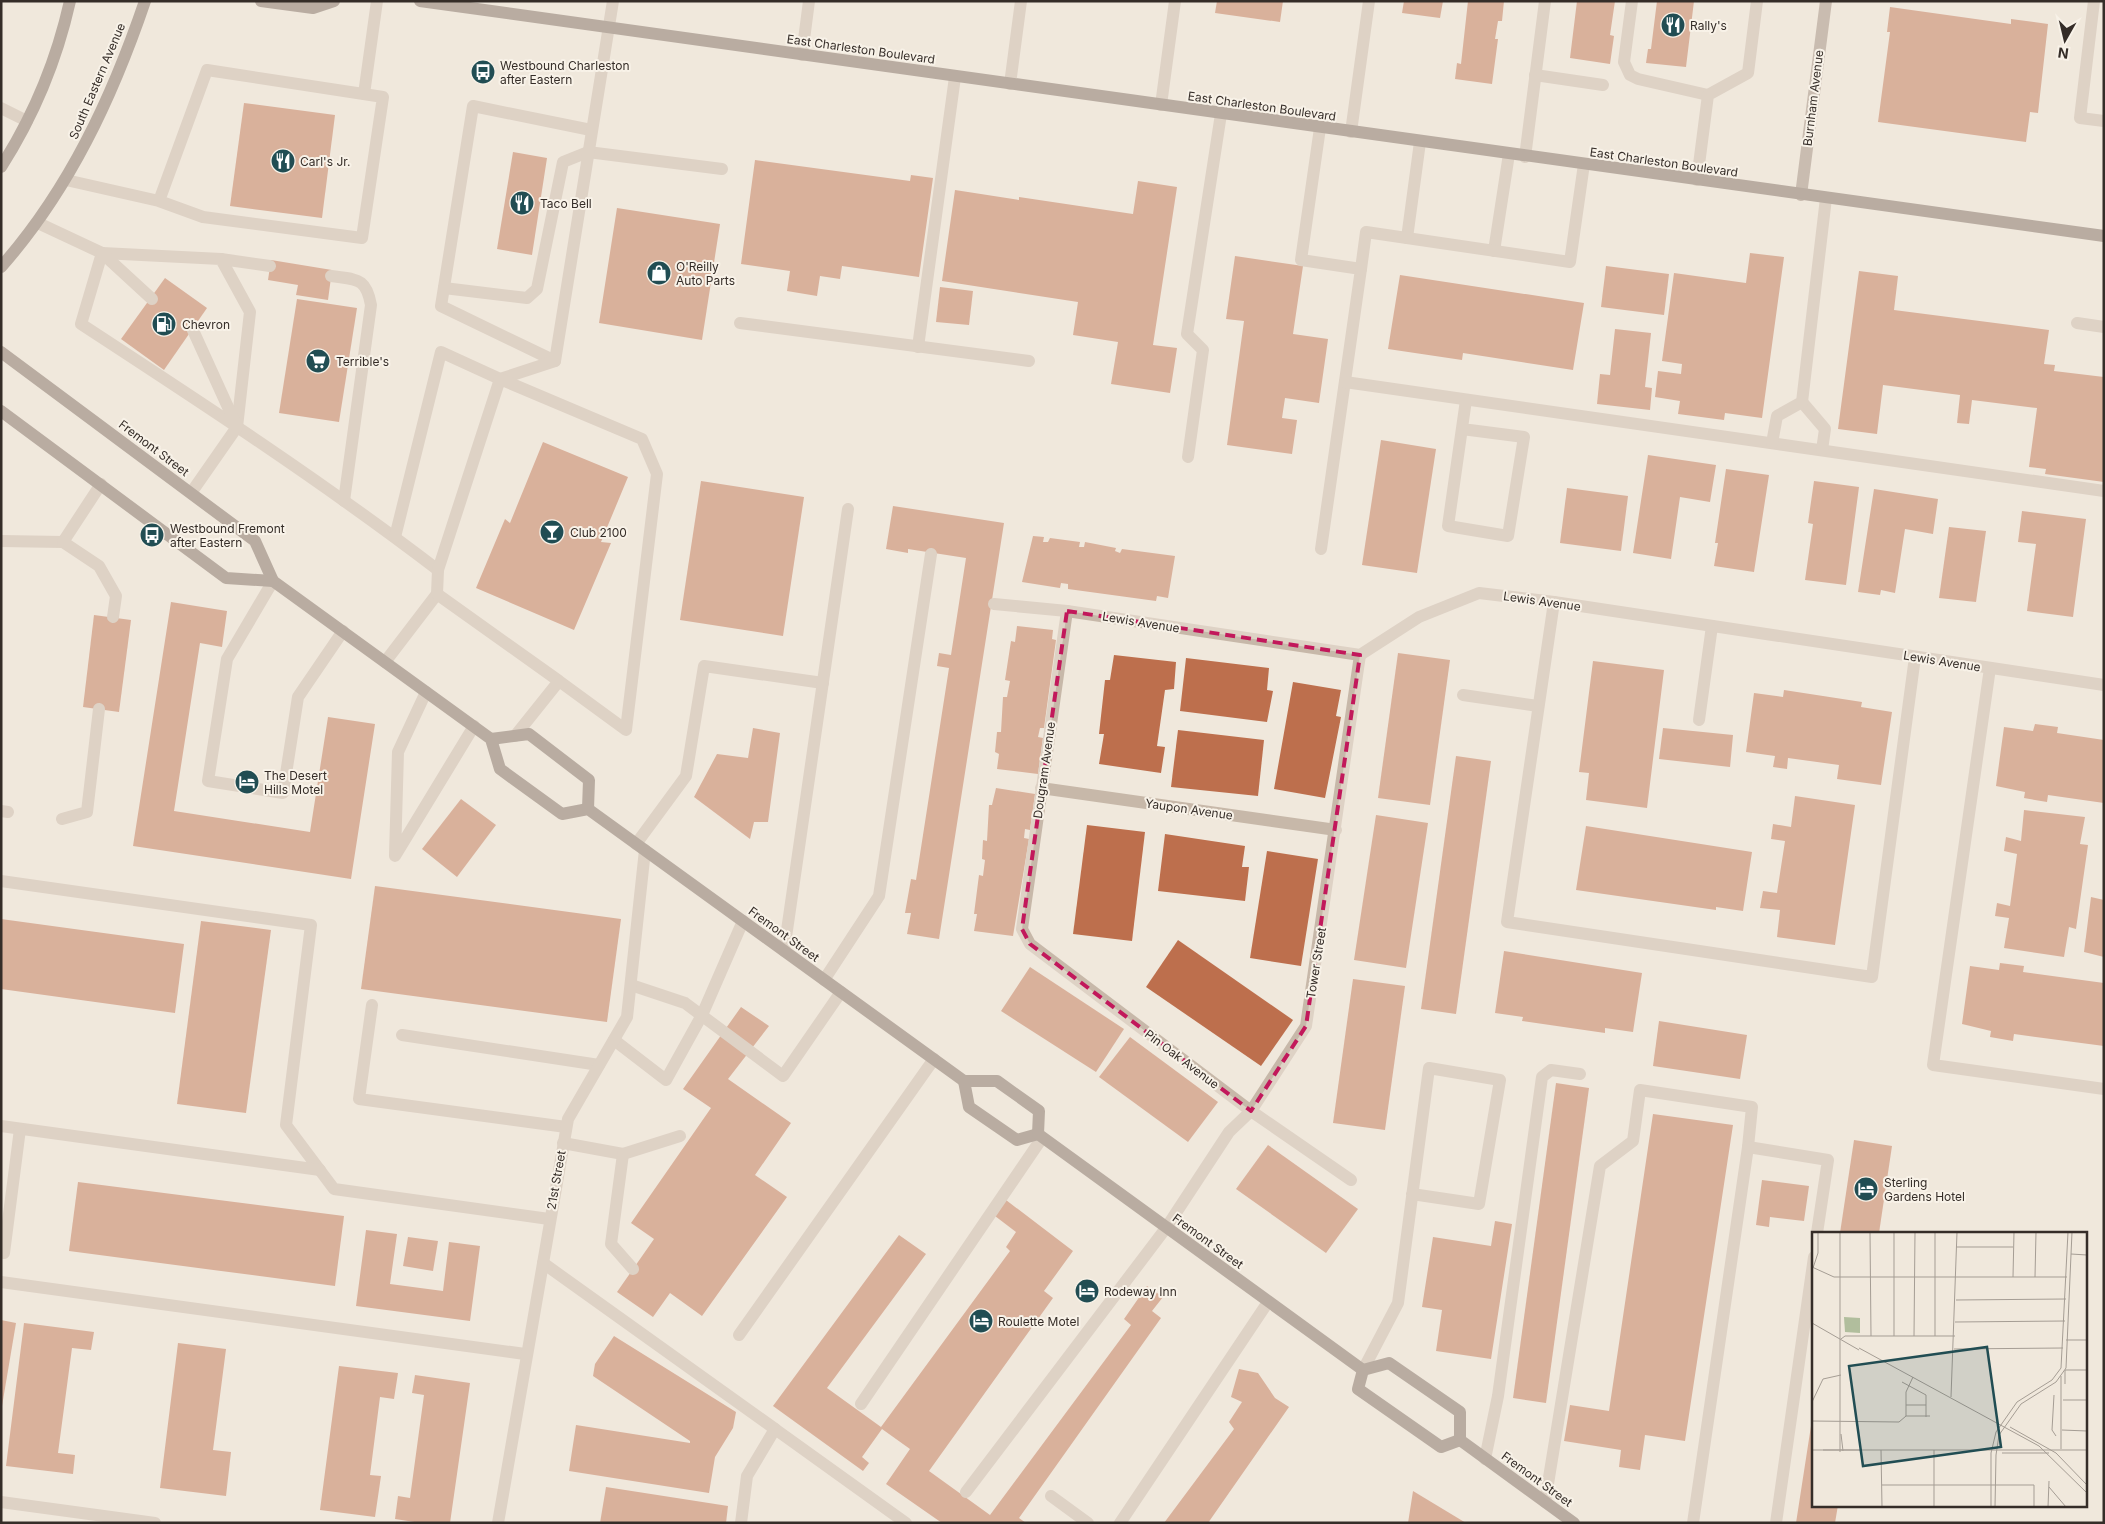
<svg xmlns="http://www.w3.org/2000/svg" width="2105" height="1524" viewBox="0 0 2105 1524" font-family="Inter,sans-serif">
	<rect width="100%" height="100%" fill="#f0e8dc"/>
	<g fill="#bd6f4d">
		<polygon points="1217,1 1283,1 1280,22 1215,13"/>
		<polygon points="1404,1 1443,1 1440,18 1402,13"/>
		<polygon points="1468,1 1504,1 1502,21 1498,21 1495,39 1498,39 1492,84 1455,79 1457,63 1461,64"/>
		<polygon points="1577,1 1615,1 1610,35 1614,36 1610,64 1570,58"/>
		<polygon points="1657,1 1694,1 1686,67 1646,63 1648,49 1651,49"/>
		<polygon points="1890,7 2011,24 2011,19 2048,24 2038,113 2030,112 2026,142 1878,122 1890,32 1887,32"/>
		<polygon points="244,103 335,115 322,218 230,206"/>
		<polygon points="513,152 547,158 532,255 497,249"/>
		<polygon points="755,160 910,181 911,175 933,178 919,277 842,266 840,279 820,276 817,296 787,291 790,271 741,264"/>
		<polygon points="1138,181 1177,187 1153,345 1177,348 1170,393 1111,384 1118,342 1073,335 1078,302 942,281 955,190 1019,200 1019,197 1133,214"/>
		<polygon points="617,208 720,224 702,340 599,323"/>
		<polygon points="1750,253 1784,257 1762,418 1725,413 1724,420 1678,414 1680,401 1655,397 1658,371 1681,374 1682,364 1662,361 1674,273 1746,283"/>
		<polygon points="1235,256 1303,266 1293,334 1328,339 1319,403 1285,398 1282,418 1297,420 1292,454 1227,445 1244,321 1226,319"/>
		<polygon points="271,260 332,270 328,300 296,295 298,285 268,280"/>
		<polygon points="1606,266 1669,274 1664,315 1601,307"/>
		<polygon points="1859,271 1898,276 1894,310 2049,330 2044,364 2055,365 2054,371 2104,377 2104,482 2045,474 2046,469 2029,467 2037,408 1972,400 1969,424 1957,423 1960,395 1883,385 1877,434 1838,429"/>
		<polygon points="1400,275 1584,303 1573,370 1463,353 1462,360 1388,349"/>
		<polygon points="165,278 207,308 164,370 121,339"/>
		<polygon points="940,287 973,291 969,325 936,322"/>
		<polygon points="297,299 357,308 339,422 279,413"/>
		<polygon points="1615,329 1651,333 1645,387 1652,388 1650,410 1597,404 1600,374 1610,375"/>
		<polygon points="1381,440 1436,449 1417,573 1362,565"/>
		<polygon points="543,442 628,477 601,542 611,543 574,630 476,588 505,519 510,523"/>
		<polygon points="1648,455 1716,465 1710,502 1680,497 1671,559 1633,553"/>
		<polygon points="1726,469 1769,475 1754,572 1714,566 1718,543 1715,543"/>
		<polygon points="701,481 804,497 783,636 680,620"/>
		<polygon points="1814,481 1859,487 1846,585 1805,580 1813,524 1808,523"/>
		<polygon points="1567,488 1628,496 1621,551 1560,543"/>
		<polygon points="1874,489 1938,499 1933,534 1905,529 1895,593 1881,590 1880,595 1858,592"/>
		<polygon points="893,506 1004,523 939,939 907,934 911,913 905,913 911,879 916,880 949,668 937,666 939,653 951,655 966,558 908,549 908,553 886,549"/>
		<polygon points="2022,511 2086,519 2073,617 2027,611 2036,544 2018,542"/>
		<polygon points="1949,527 1986,531 1976,602 1939,598"/>
		<polygon points="1033,536 1044,537 1043,542 1048,542 1050,538 1080,542 1079,547 1084,547 1085,542 1116,548 1115,551 1120,553 1122,549 1175,556 1168,598 1157,596 1156,601 1068,589 1068,584 1061,583 1060,588 1022,582"/>
		<polygon points="171,602 227,611 222,647 200,643 174,811 310,832 328,717 375,724 351,879 133,846"/>
		<polygon points="94,615 131,620 119,712 83,707"/>
		<polygon points="1017,626 1053,630 1052,639 1056,640 1044,728 1040,728 1038,737 1043,738 1038,774 997,769 999,754 995,752 997,732 1001,732 1003,697 1007,697 1010,681 1005,680 1011,641 1015,642"/>
		<polygon points="1398,653 1450,660 1430,805 1378,798"/>
		<polygon points="1114,655 1176,662 1174,689 1165,690 1157,746 1165,747 1161,773 1099,764 1104,734 1099,734 1105,680 1110,680"/>
		<polygon points="1186,658 1269,668 1267,690 1273,691 1267,722 1180,711"/>
		<polygon points="1593,661 1664,670 1647,808 1586,800 1589,773 1579,772"/>
		<polygon points="1293,682 1341,690 1336,716 1341,717 1325,798 1274,789"/>
		<polygon points="1784,690 1862,702 1861,707 1892,712 1881,785 1837,779 1839,765 1788,758 1787,769 1773,767 1775,756 1746,752 1754,693 1783,697"/>
		<polygon points="2035,724 2058,727 2057,733 2104,740 2104,803 2048,795 2047,802 2024,798 2025,792 1996,786 2004,727 2033,731"/>
		<polygon points="753,728 780,733 768,822 754,822 750,839 694,797 717,754 748,758"/>
		<polygon points="1663,728 1733,735 1730,767 1659,759"/>
		<polygon points="1178,730 1264,740 1258,796 1171,787"/>
		<polygon points="1456,756 1491,761 1456,1014 1421,1009"/>
		<polygon points="996,788 1035,794 1030,830 1025,829 1024,838 1029,839 1013,936 974,931 977,914 974,914 979,875 983,876 985,860 982,859 983,840 987,841 989,805 992,805"/>
		<polygon points="1795,796 1855,805 1835,945 1777,937 1780,910 1760,908 1763,891 1777,893 1785,841 1771,839 1773,824 1791,827"/>
		<polygon points="461,799 496,825 457,877 422,849"/>
		<polygon points="2024,810 2085,817 2080,844 2088,845 2076,929 2069,927 2064,957 2004,948 2009,918 1995,916 1997,903 2010,906 2017,854 2004,851 2006,837 2021,841"/>
		<polygon points="1376,815 1428,823 1406,968 1354,960"/>
		<polygon points="1087,825 1145,832 1132,941 1073,934"/>
		<polygon points="1586,826 1752,852 1743,911 1716,907 1716,910 1576,890"/>
		<polygon points="1165,834 1245,846 1242,867 1249,867 1245,901 1158,891"/>
		<polygon points="1267,851 1318,859 1301,966 1250,958"/>
		<polygon points="375,886 621,919 607,1022 361,989"/>
		<polygon points="2091,897 2104,900 2104,957 2084,952"/>
		<polygon points="1,919 184,944 175,1013 1,989"/>
		<polygon points="201,921 271,930 246,1113 177,1104"/>
		<polygon points="1178,940 1293,1020 1261,1066 1146,987"/>
		<polygon points="1504,951 1642,973 1633,1032 1605,1028 1605,1033 1522,1021 1523,1017 1495,1013"/>
		<polygon points="2000,963 2024,966 2023,972 2104,983 2104,1046 2014,1034 2013,1041 1990,1037 1991,1031 1962,1024 1970,966 1999,970"/>
		<polygon points="1030,967 1124,1029 1096,1072 1001,1011"/>
		<polygon points="1353,979 1405,986 1385,1130 1333,1123"/>
		<polygon points="741,1007 769,1026 728,1079 791,1123 755,1175 787,1197 702,1316 670,1293 653,1317 617,1292 654,1239 631,1223 711,1108 683,1089"/>
		<polygon points="1659,1021 1747,1035 1740,1079 1653,1066"/>
		<polygon points="1130,1037 1218,1102 1188,1142 1099,1077"/>
		<polygon points="1556,1083 1589,1088 1546,1403 1513,1398"/>
		<polygon points="1653,1114 1733,1125 1685,1441 1645,1435 1640,1470 1619,1467 1621,1450 1564,1441 1570,1405 1609,1411"/>
		<polygon points="1854,1140 1892,1146 1879,1233 1840,1233"/>
		<polygon points="1268,1145 1358,1209 1326,1253 1236,1189"/>
		<polygon points="1762,1180 1809,1186 1804,1221 1770,1217 1769,1227 1756,1225"/>
		<polygon points="78,1182 344,1216 335,1286 69,1251"/>
		<polygon points="1006,1200 1073,1251 1044,1291 1053,1298 929,1471 990,1515 1131,1325 1124,1319 1147,1286 1163,1297 1152,1311 1161,1318 1019,1518 1026,1523 942,1523 886,1484 910,1449 882,1429 862,1457 869,1463 863,1471 773,1406 899,1235 926,1254 827,1388 881,1427 1010,1251 1006,1247 1016,1232 995,1216"/>
		<polygon points="1495,1221 1512,1224 1491,1359 1436,1351 1442,1310 1422,1307 1433,1237 1491,1246"/>
		<polygon points="366,1230 397,1234 390,1284 443,1291 449,1242 480,1246 470,1321 356,1306"/>
		<polygon points="408,1237 438,1241 433,1271 403,1266"/>
		<polygon points="1,1320 16,1323 2,1406 1,1406"/>
		<polygon points="24,1323 94,1332 91,1350 72,1348 58,1453 75,1455 73,1474 6,1466"/>
		<polygon points="614,1336 736,1412 733,1428 715,1457 709,1493 569,1471 576,1425 690,1443 690,1441 593,1376 595,1364"/>
		<polygon points="178,1343 226,1349 213,1450 231,1452 226,1496 160,1488"/>
		<polygon points="339,1366 398,1373 394,1399 380,1397 370,1475 381,1476 375,1517 320,1510"/>
		<polygon points="1239,1369 1258,1373 1275,1398 1289,1407 1208,1523 1164,1523 1234,1429 1229,1422 1242,1402 1231,1397"/>
		<polygon points="415,1375 470,1383 450,1523 421,1523 395,1519 398,1496 410,1498 424,1395 412,1393"/>
		<polygon points="1813,1413 1814,1505 1838,1505 1835,1523 1796,1523"/>
		<polygon points="606,1487 728,1506 726,1523 600,1523"/>
		<polygon points="1413,1491 1466,1523 1408,1523"/>
	</g>
	<g fill="none" stroke-linecap="round" stroke-linejoin="round">
		<g stroke="#c7b8a9" stroke-width="12">
			<polyline points="1632,1 1624,62 1630,75 1638,79 1708,95"/>
			<polyline points="2094,1 2080,118 2104,121"/>
			<polyline points="802,55 809,1"/>
			<polyline points="1535,75 1603,85"/>
			<polyline points="364,94 377,1"/>
			<polyline points="1161,105 1175,1"/>
			<polyline points="1,108 27,121"/>
			<polyline points="1320,128 1301,260 1361,269 1321,549"/>
			<polyline points="1351,132 1369,1"/>
			<polyline points="1525,157 1545,1"/>
			<polyline points="66,180 159,201 203,217 362,238 383,97 207,70 159,201"/>
			<polyline points="1697,180 1708,95 1748,73 1757,1"/>
			<path d="M38,223L102,253L81,324C202,403 323,482 438,570"/>
			<polyline points="1407,238 1420,142"/>
			<polyline points="1494,251 1509,154"/>
			<polyline points="102,253 221,259 250,312 237,427 191,493"/>
			<polyline points="102,253 152,299"/>
			<polyline points="221,259 270,266"/>
			<polyline points="1361,269 1366,232 1570,262 1584,164"/>
			<path d="M331,276C357,280 366,277 371,305L344,501"/>
			<polyline points="444,288 527,298 537,289 563,162 588,152 722,169"/>
			<polyline points="740,323 1029,361"/>
			<polyline points="2077,323 2104,327"/>
			<polyline points="192,328 237,427"/>
			<polyline points="918,347 955,77"/>
			<polyline points="555,361 441,306 473,106 591,130"/>
			<polyline points="1345,382 2104,491"/>
			<polyline points="1802,402 1825,429 1822,450"/>
			<polyline points="1462,429 1524,437 1508,536 1448,526 1466,400"/>
			<polyline points="1772,443 1777,416 1802,402 1826,198"/>
			<polyline points="1188,457 1203,350 1187,334 1221,114"/>
			<polyline points="395,537 441,352 500,379 555,361 613,1"/>
			<polyline points="1,541 63,542 101,484"/>
			<polyline points="63,542 99,566 116,596 113,617"/>
			<polyline points="273,581 227,659 208,781 283,793 298,697 343,631"/>
			<polyline points="1554,602 1507,922 1872,977 1915,657"/>
			<polyline points="385,662 437,594"/>
			<polyline points="1990,668 1933,1065 2104,1089"/>
			<polyline points="426,692 398,752 395,856 474,726"/>
			<polyline points="1463,695 1538,706"/>
			<polyline points="1699,720 1712,626"/>
			<polyline points="515,736 559,681 626,730 657,474 642,439 500,379 438,570 437,594 559,681"/>
			<polyline points="1,811 8,812"/>
			<polyline points="62,819 87,812 99,709"/>
			<polyline points="636,844 686,776 704,666 823,683"/>
			<polyline points="1,881 311,925 286,1125 334,1189 549,1219"/>
			<polyline points="784,951 848,509"/>
			<polyline points="824,980 879,896 931,554"/>
			<polyline points="631,985 685,1003 783,1076 841,992"/>
			<polyline points="372,1005 359,1099 566,1127"/>
			<polyline points="402,1035 599,1065"/>
			<polyline points="614,1040 666,1080 702,1015 743,921"/>
			<polyline points="1,1126 320,1170"/>
			<polyline points="563,1143 623,1154 611,1244 633,1269"/>
			<polyline points="623,1154 680,1136"/>
			<polyline points="4,1253 20,1129"/>
			<polyline points="543,1263 775,1429 747,1476 741,1523"/>
			<polyline points="1,1282 525,1354"/>
			<polyline points="739,1335 934,1059"/>
			<polyline points="1363,1370 1398,1303 1429,1068 1500,1080 1479,1204 1412,1194"/>
			<polyline points="861,1404 1042,1138"/>
			<polyline points="775,1429 906,1523"/>
			<polyline points="1485,1459 1498,1396 1542,1077 1551,1070 1580,1074"/>
			<polyline points="966,1492 1166,1228"/>
			<polyline points="1051,1496 1088,1523"/>
			<polyline points="1545,1502 1600,1166 1633,1141 1640,1090 1752,1107 1748,1147"/>
			<polyline points="1120,1523 1268,1302"/>
			<polyline points="1693,1523 1748,1147 1828,1160 1817,1233"/>
			<polyline points="1776,1523 1814,1257"/>
		</g>
		<g stroke="#c7b8a9" stroke-width="12">
			<polyline points="1010,84 1021,1"/>
			<polyline points="994,604 1067,611 1360,655 1419,617 1479,593 1554,602 2104,685"/>
			<polyline points="1067,611 1022,929 1030,944 1251,1111 1351,1180"/>
			<polyline points="1041,788 1336,830"/>
			<polyline points="1166,1228 1229,1132 1251,1111 1306,1026 1360,655"/>
			<polyline points="1,1502 155,1523"/>
			<polyline points="498,1523 568,1119 627,1017 645,850"/>
		</g>
		<polyline stroke="#9a887a" stroke-width="12" points="1801,195 1826,1"/>
		<g stroke="#75655a" stroke-width="12">
			<polyline points="261,1 313,8 334,1"/>
			<polyline points="420,1 2104,236"/>
			<path d="M1,167C33,117 57,59 70,1"/>
			<path d="M1,267C69,190 112,98 145,1"/>
			<polyline points="1,352 255,541 273,581 491,739 500,769 562,814 588,809 964,1081 997,1081 1039,1111 1038,1134"/>
			<polyline points="1,411 226,578 273,581"/>
			<polyline points="491,739 529,734 589,780 588,809"/>
			<polyline points="964,1081 969,1107 1017,1140 1038,1134"/>
			<polyline points="1038,1134 1363,1370"/>
			<polyline points="1363,1370 1358,1389 1441,1447 1460,1440"/>
			<polyline points="1363,1370 1389,1363 1460,1412 1460,1440"/>
			<polyline points="1460,1440 1574,1523"/>
		</g>
	</g>
	<path d="M0 0H2105V1524H0ZM1067,611L1360,655L1306,1026L1251,1111L1030,944L1022,929Z" fill="#f0e8dc" fill-opacity=".55" fill-rule="evenodd"/>
	<path fill="none" stroke="#c2185b" stroke-width="4" stroke-dasharray="10 6" stroke-linejoin="round" d="M1067,611L1360,655L1306,1026L1251,1111L1030,944L1022,929Z"/>
	<defs>
		<symbol id="restaurant-disc" viewBox="-11 -11 22 22"><circle r="9.5" fill="#214d53" stroke="#f8f2e8"/><path d="M-5-6h1v4h1v-4h1v4h1v-4h1v5L-1.5 .5V6h-2V.5L-5-1ZM5-6V6H3V1.5H1.5Q1.5-4 5-6Z" fill="#fff"/></symbol>
		<symbol id="bus-disc" viewBox="-11 -11 22 22"><circle r="9.5" fill="#214d53" stroke="#f8f2e8"/><path d="M-5-6H5V4H4V6H2V4H-2V6H-4V4H-5ZM-3.5-4V0h7V-4ZM-3.5 1.2v1.5H-2V1.2ZM2 1.2v1.5H3.5V1.2Z" fill="#fff"/></symbol>
		<symbol id="shop-disc" viewBox="-11 -11 22 22"><circle r="9.5" fill="#214d53" stroke="#f8f2e8"/><path d="M-5-2.5h2.3a2.7 3.5 0 0 1 5.4 0H5L5.5 6h-11ZM-1.5-2.5h3a1.5 2.3 0 0 0-3 0Z" fill="#fff"/></symbol>
		<symbol id="fuel-disc" viewBox="-11 -11 22 22"><circle r="9.5" fill="#214d53" stroke="#f8f2e8"/><path d="M-5.5-6h7V0h2V4h1.3V-2.5L3-4.5l.8-.8L6-3V5H2.5V1h-1V6h-7ZM-4.2-4.7v3.2H.2V-4.7Z" fill="#fff"/></symbol>
		<symbol id="supermarket-disc" viewBox="-11 -11 22 22"><circle r="9.5" fill="#214d53" stroke="#f8f2e8"/><path d="M-6-5.5h2.5l.6 2H6L4.5 2H-2.5L-4.4-4H-6ZM-1.5 3.2a1.3 1.3 0 1 0 .1 0ZM3 3.2a1.3 1.3 0 1 0 .1 0Z" fill="#fff"/></symbol>
		<symbol id="bar-disc" viewBox="-11 -11 22 22"><circle r="9.5" fill="#214d53" stroke="#f8f2e8"/><path d="M-6-5H6L.8 .8V4.5H3.5V6h-7V4.5H-.8V.8Z" fill="#fff"/></symbol>
		<symbol id="hotel-disc" viewBox="-11 -11 22 22"><circle r="9.5" fill="#214d53" stroke="#f8f2e8"/><path d="M-6-4.5h1.5V1H6V5H4.5V3h-9V5H-6ZM-4 0a1.8 1.8 0 1 1 3.6 0ZM.5 0V-2.5h3Q6-2.5 6 0Z" fill="#fff"/></symbol>
	</defs>
	<g fill-rule="evenodd">
		<use href="#restaurant-disc" x="1659" y="11" width="28" height="28"/>
		<use href="#bus-disc" x="469" y="58" width="28" height="28"/>
		<use href="#restaurant-disc" x="269" y="147" width="28" height="28"/>
		<use href="#restaurant-disc" x="508" y="189" width="28" height="28"/>
		<use href="#shop-disc" x="645" y="259" width="28" height="28"/>
		<use href="#fuel-disc" x="150" y="310" width="28" height="28"/>
		<use href="#supermarket-disc" x="304" y="347" width="28" height="28"/>
		<use href="#bar-disc" x="538" y="518" width="28" height="28"/>
		<use href="#bus-disc" x="138" y="521" width="28" height="28"/>
		<use href="#hotel-disc" x="233" y="768" width="28" height="28"/>
		<use href="#hotel-disc" x="1852" y="1175" width="28" height="28"/>
		<use href="#hotel-disc" x="1073" y="1277" width="28" height="28"/>
		<use href="#hotel-disc" x="967" y="1307" width="28" height="28"/>
	</g>
	<g text-anchor="middle" dominant-baseline="central" stroke-width="4" stroke-linejoin="round" paint-order="stroke">
		<g font-size="12" fill="#352d28" stroke="#f8f2e8" text-anchor="start">
			<text x="1690" y="25">Rally's</text>
			<text x="500" y="65">Westbound Charleston<tspan x="500" dy="14">after Eastern</tspan></text>
			<text x="300" y="161">Carl's Jr.</text>
			<text x="540" y="203">Taco Bell</text>
			<text x="676" y="266">O'Reilly<tspan x="676" dy="14">Auto Parts</tspan></text>
			<text x="182" y="324">Chevron</text>
			<text x="336" y="361">Terrible's</text>
			<text x="170" y="528">Westbound Fremont<tspan x="170" dy="14">after Eastern</tspan></text>
			<text x="570" y="532">Club 2100</text>
			<text x="264" y="775">The Desert<tspan x="264" dy="14">Hills Motel</tspan></text>
			<text x="1884" y="1182">Sterling<tspan x="1884" dy="14">Gardens Hotel</tspan></text>
			<text x="1104" y="1291">Rodeway Inn</text>
			<text x="998" y="1321">Roulette Motel</text>
		</g>
		<g font-size="12" fill="#352d28" stroke="#f8f2e8">
			<text transform="translate(861 49) rotate(8)">East Charleston Boulevard</text>
			<text transform="translate(97 81) rotate(-67)">South Eastern Avenue</text>
			<text transform="translate(1813 98) rotate(-83)">Burnham Avenue</text>
			<text transform="translate(1262 106) rotate(8)">East Charleston Boulevard</text>
			<text transform="translate(1664 162) rotate(8)">East Charleston Boulevard</text>
			<text transform="translate(154 448) rotate(37)">Fremont Street</text>
			<text transform="translate(1542 601) rotate(8)">Lewis Avenue</text>
			<text transform="translate(1141 622) rotate(9)">Lewis Avenue</text>
			<text transform="translate(1942 661) rotate(9)">Lewis Avenue</text>
			<text transform="translate(1044 770) rotate(-82)">Dougram Avenue</text>
			<text transform="translate(1189 809) rotate(8)">Yaupon Avenue</text>
			<text transform="translate(784 934) rotate(36)">Fremont Street</text>
			<text transform="translate(1316 963) rotate(-81)">Tower Street</text>
			<text transform="translate(1182 1059) rotate(37)">Pin Oak Avenue</text>
			<text transform="translate(556 1180) rotate(-80)">21st Street</text>
			<text transform="translate(1208 1241) rotate(36)">Fremont Street</text>
			<text transform="translate(1537 1479) rotate(36)">Fremont Street</text>
		</g>
	</g>
	<g transform="translate(1812 1232)">
		<rect width="275" height="275" fill="#f0e8dc"/>
		<path d="M32,85L48,86V101L33,100Z" fill="#b1be9d"/>
		<path fill="none" stroke="#a59d94" stroke-width="1" d="M28,0V220M58,0L59,104M144,15H201M259,22L275,23M0,35L22,45H255M1,36L6,21V0M201,45L202,0M223,45L224,0M144,68L254,67M143,90L253,89M0,91L47,118M82,104V0M102,104L103,0M123,104V0M29,107L33,104H143M254,108H275M47,116L227,214L275,261M142,117L251,116M249,144V217M90,150L114,163V185M253,152V138H275M242,163L240,198L244,204M139,165L145,0M251,168H275M0,170L11,147L29,143M94,173H114M94,184V160L101,145M0,189L87,190L94,184H118M198,195L244,221L275,253M250,198L275,199M29,202L31,219M0,218H49M11,218H275M69,218L70,275M122,218V275M190,221H237M70,253H222V275M237,255L254,275M179,275V221L184,200L205,170L240,148L249,136L256,0M183,275L184,223L187,203L209,172L244,150L254,136L260,0M236,275L237,249"/>
		<path fill="#214d53" fill-opacity="0.15" stroke="#214d53" stroke-width="2.5" d="M175,115L189,215L51,234L37,134Z"/>
		<rect width="275" height="275" fill="none" stroke="#352d28" stroke-width="2.5"/>
	</g>
	<rect width="2105" height="1524" fill="none" stroke="#352d28" stroke-width="5"/>
	<g transform="translate(2065 40) rotate(188)" stroke="#f8f2e8" stroke-width="4" paint-order="stroke">
	<path d="M0-4L9 19L0 12L-9 19Z" fill="#352d28"/>
	<text y="-8" font-size="14" font-weight="bold" text-anchor="middle" fill="#352d28">N</text>
	</g>
</svg>
